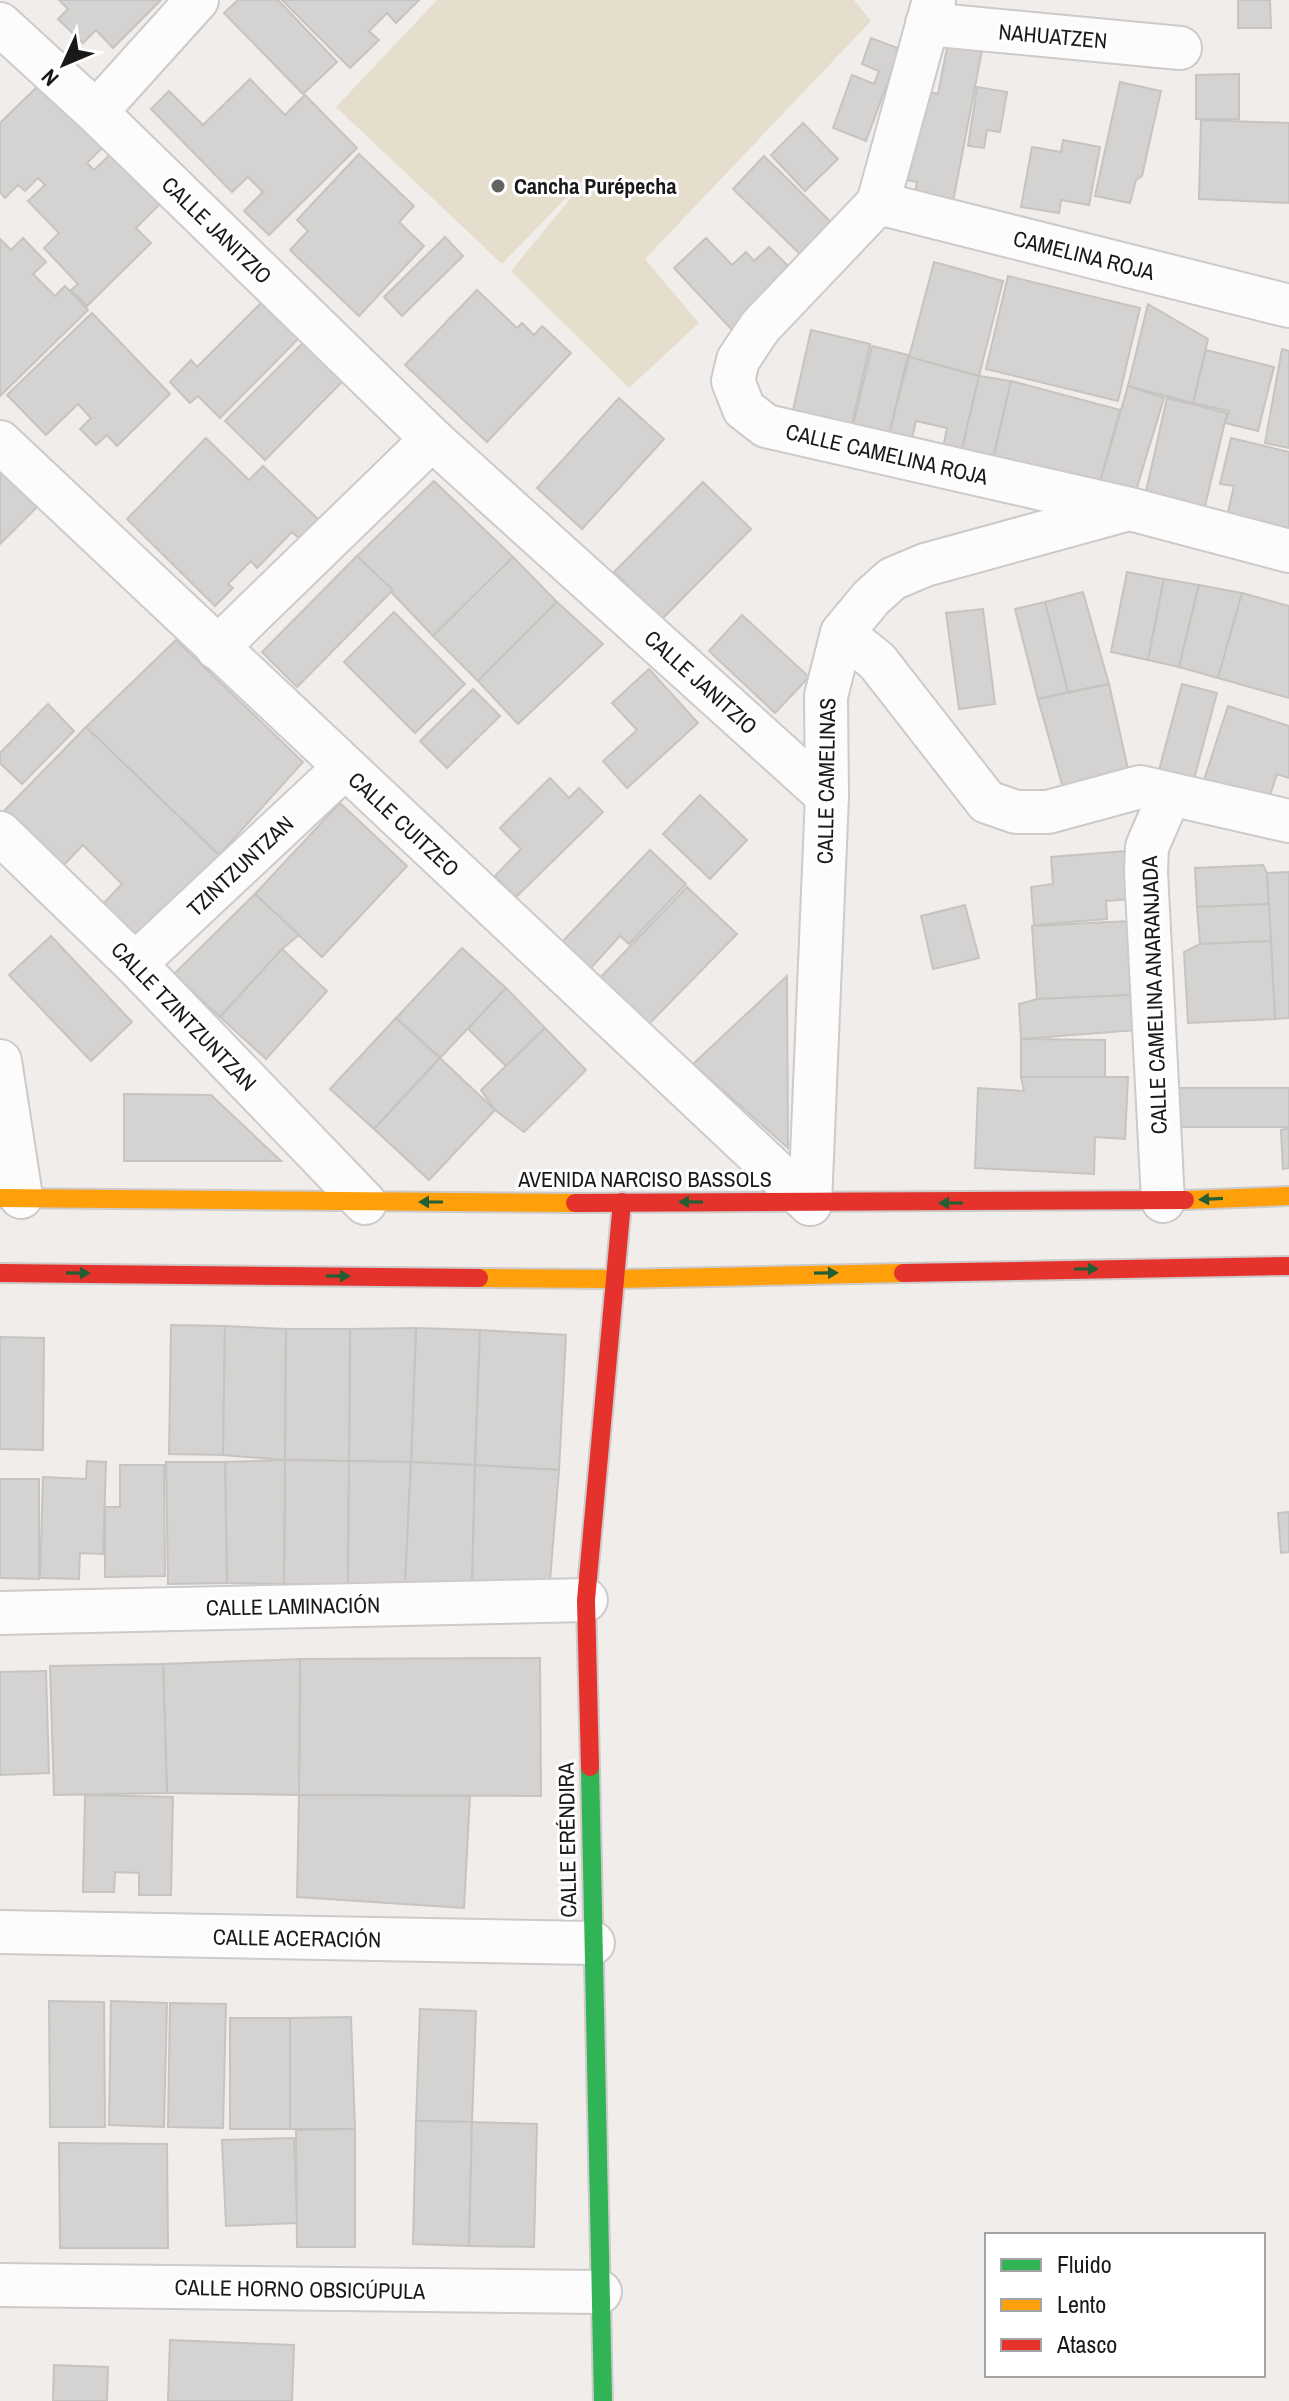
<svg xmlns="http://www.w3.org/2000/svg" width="1289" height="2401" viewBox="0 0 1289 2401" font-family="'Archivo Narrow',sans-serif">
	<rect width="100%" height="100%" fill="#f0edeb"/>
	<polygon fill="#e6decc" points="437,0 854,0 871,21 645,259 699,323 629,388 511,271 597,166 502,264 336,107"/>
	<g fill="#d4d3d1" stroke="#c6c4c2" stroke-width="2">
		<polygon points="59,0 161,0 113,48 96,30 83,43 58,19 68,9"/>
		<polygon points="238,0 278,0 337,62 303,94 224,13"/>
		<polygon points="282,0 419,0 396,23 387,13 369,31 379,40 350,68"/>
		<polygon points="1238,0 1270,0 1271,28 1238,28"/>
		<polygon points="871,38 900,49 866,141 833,128 852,75 874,84 879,71 862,64"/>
		<polygon points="949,38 983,45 953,202 915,193 917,182 902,179 920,90 938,94"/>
		<polygon points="1239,74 1239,119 1196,119 1196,75"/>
		<polygon points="250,79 285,115 305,95 357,148 269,235 244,211 263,192 248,177 232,192 151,109 169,91 203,125"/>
		<polygon points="1120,82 1161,91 1142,176 1136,180 1130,203 1095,196"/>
		<polygon points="41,83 103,147 87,163 94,170 114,151 163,201 136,228 151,243 87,306 71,290 78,284 44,248 59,233 28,201 45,185 38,178 25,191 18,185 5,198 0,192 0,123"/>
		<polygon points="977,87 1007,92 1000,132 987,130 984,148 968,146"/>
		<polygon points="1201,120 1289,123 1289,203 1199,199"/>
		<polygon points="803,123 838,159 805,191 771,155"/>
		<polygon points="1063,140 1100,147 1089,205 1061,200 1059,213 1021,207 1032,147 1061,152"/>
		<polygon points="359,154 414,206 399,222 424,246 359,316 290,250 308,231 297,220"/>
		<polygon points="764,156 835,226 804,258 733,189"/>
		<polygon points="445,237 463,256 402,316 384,297"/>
		<polygon points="23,238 46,262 33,274 55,296 65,286 88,310 0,396 0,239 11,250"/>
		<polygon points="706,238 732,265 746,252 754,261 769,247 789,267 773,282 779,289 734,332 674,268"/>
		<polygon points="934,262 1003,281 979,376 909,357"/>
		<polygon points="1008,276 1140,308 1118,401 986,369"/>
		<polygon points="477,290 517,328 522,323 534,335 542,326 571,353 487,442 405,365"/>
		<polygon points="264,300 301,336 220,418 198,396 190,403 170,382 191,360 197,367"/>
		<polygon points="1148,304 1208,339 1193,403 1128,386"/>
		<polygon points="92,313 170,394 117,446 107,435 96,445 80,429 91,418 78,404 46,435 7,395"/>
		<polygon points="811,330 870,344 850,433 791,419"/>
		<polygon points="304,342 343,381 265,460 225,421"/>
		<polygon points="872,346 908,355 887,443 851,434"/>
		<polygon points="1282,349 1289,351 1289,448 1265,443"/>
		<polygon points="1206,350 1274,367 1258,431 1225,423 1229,411 1193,403"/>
		<polygon points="909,357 979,376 959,462 941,458 947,428 916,421 909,452 886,446"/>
		<polygon points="979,376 1011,381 990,472 959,462"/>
		<polygon points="1011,381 1120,410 1095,499 990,472"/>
		<polygon points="1128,386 1164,398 1131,507 1095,499"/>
		<polygon points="619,398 664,439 582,529 537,488"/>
		<polygon points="1167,398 1227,413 1202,519 1143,505"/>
		<polygon points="206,438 249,480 263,466 320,521 301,540 292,532 257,568 251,561 228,584 233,588 215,606 127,519"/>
		<polygon points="1231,438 1289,452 1289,536 1226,521 1234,486 1220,484"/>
		<polygon points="0,469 38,506 0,544"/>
		<polygon points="434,481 513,557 433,636 357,556"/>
		<polygon points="703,482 751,529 662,619 614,572"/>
		<polygon points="357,556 393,590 297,687 262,652"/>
		<polygon points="513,557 557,602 478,681 433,636"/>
		<polygon points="1127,572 1164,579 1148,660 1111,652"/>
		<polygon points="1164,579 1199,585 1179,667 1148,660"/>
		<polygon points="1199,585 1242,593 1218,678 1179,667"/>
		<polygon points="1083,592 1109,684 1068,692 1045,602"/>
		<polygon points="1242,593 1289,606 1289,698 1218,678"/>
		<polygon points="557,602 603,644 518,724 478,681"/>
		<polygon points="1045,602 1068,692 1038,699 1015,609"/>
		<polygon points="983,609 995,704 959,709 946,613"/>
		<polygon points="394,612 465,684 415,733 344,662"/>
		<polygon points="742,615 809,677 775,713 709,651"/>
		<polygon points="176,640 303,762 219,855 86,727"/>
		<polygon points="649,669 698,723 627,788 603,761 637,730 612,703"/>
		<polygon points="1109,684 1130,778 1065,795 1038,699"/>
		<polygon points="1182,684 1217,693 1194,779 1159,770"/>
		<polygon points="473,689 500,716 447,768 420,741"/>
		<polygon points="48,704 74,731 22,784 0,763 0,753"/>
		<polygon points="1228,706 1289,726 1289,778 1277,774 1268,801 1204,780"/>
		<polygon points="86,727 219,855 135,941 100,907 122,884 83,845 59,870 1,814"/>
		<polygon points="550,778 569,798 579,788 603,812 516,897 495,876 521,849 500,828"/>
		<polygon points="700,795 747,840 710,879 663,834"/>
		<polygon points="340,803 407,866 322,957 255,894"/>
		<polygon points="650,850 686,884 629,944 620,936 589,970 561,943"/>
		<polygon points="1126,851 1131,899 1106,901 1107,919 1034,925 1031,887 1053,884 1051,857"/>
		<polygon points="1263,865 1267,873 1269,904 1197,907 1195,868"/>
		<polygon points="1289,872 1289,1018 1275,1019 1267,873"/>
		<polygon points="687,887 737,934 646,1027 597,981"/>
		<polygon points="255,894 299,935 282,949 220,1017 174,974"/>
		<polygon points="1269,904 1271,941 1200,944 1197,907"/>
		<polygon points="965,905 979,958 933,969 921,916"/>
		<polygon points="1129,921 1133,995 1037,999 1032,926"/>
		<polygon points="51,936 132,1022 91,1061 9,975"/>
		<polygon points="1271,941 1275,1019 1188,1023 1184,952 1200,944"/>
		<polygon points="462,948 506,988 440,1058 396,1018"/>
		<polygon points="282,949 327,991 266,1059 220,1017"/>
		<polygon points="787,976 788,1148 693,1064"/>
		<polygon points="506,988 545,1028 507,1067 468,1029"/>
		<polygon points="1133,995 1136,1030 1021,1039 1019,1004 1037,999"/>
		<polygon points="396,1018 440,1058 374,1129 330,1089"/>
		<polygon points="545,1028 586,1070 524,1132 495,1110 481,1090"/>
		<polygon points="1021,1039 1105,1040 1105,1079 1021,1077"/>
		<polygon points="440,1058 495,1110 429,1180 374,1129"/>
		<polygon points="1021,1077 1128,1077 1125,1139 1095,1137 1094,1174 975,1168 978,1088 1024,1091"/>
		<rect x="1176" y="1088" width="113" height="39"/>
		<polygon points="124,1094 211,1095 281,1161 124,1161"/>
		<polygon points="1289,1128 1289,1168 1283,1169 1281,1130"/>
		<polygon points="171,1325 225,1326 223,1455 169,1454"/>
		<polygon points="225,1326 286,1329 285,1460 223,1455"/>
		<polygon points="416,1328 480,1330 475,1465 411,1462"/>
		<polygon points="416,1328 411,1462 349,1461 350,1329"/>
		<polygon points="286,1329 350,1329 349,1461 285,1460"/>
		<polygon points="480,1330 566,1335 559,1470 475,1465"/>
		<polygon points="0,1337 44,1338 43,1450 0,1449"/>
		<polygon points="285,1460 349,1461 348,1585 284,1584"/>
		<polygon points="285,1460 284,1584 227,1583 225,1462"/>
		<polygon points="87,1461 106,1462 103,1554 80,1553 79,1579 40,1578 43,1477 86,1479"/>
		<polygon points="349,1461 411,1462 405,1584 348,1585"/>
		<polygon points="166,1462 225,1462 227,1583 168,1584"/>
		<polygon points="411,1462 475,1465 472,1589 405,1584"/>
		<polygon points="120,1465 164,1465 165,1576 105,1577 105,1507 120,1507"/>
		<polygon points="475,1465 559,1470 549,1593 472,1589"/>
		<polygon points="0,1479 39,1479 39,1579 0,1578"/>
		<polygon points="1289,1512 1289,1552 1281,1553 1278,1513"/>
		<polygon points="540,1658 541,1796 299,1795 300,1659"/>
		<polygon points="300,1659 299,1795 167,1793 163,1664"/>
		<polygon points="163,1664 167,1793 54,1795 50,1666"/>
		<polygon points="46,1671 49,1773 0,1775 0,1672"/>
		<polygon points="85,1795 173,1797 171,1895 139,1895 139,1873 115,1872 114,1892 83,1892"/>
		<polygon points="299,1795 470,1796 464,1908 297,1897"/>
		<polygon points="49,2001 104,2002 105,2127 50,2127"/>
		<polygon points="111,2001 167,2003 164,2127 109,2125"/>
		<polygon points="170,2003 226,2004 223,2128 168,2127"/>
		<polygon points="420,2009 476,2011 472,2122 416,2121"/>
		<polygon points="351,2017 355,2129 290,2129 290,2018"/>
		<rect x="230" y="2018" width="60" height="111"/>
		<polygon points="416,2121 472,2122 469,2246 413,2244"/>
		<polygon points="472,2122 537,2124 534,2247 469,2246"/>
		<polygon points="355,2129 355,2247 297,2247 296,2130"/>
		<polygon points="294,2138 297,2223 226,2226 222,2140"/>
		<polygon points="59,2143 167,2144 168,2248 60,2248"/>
		<polygon points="170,2340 294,2345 292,2401 168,2401"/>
		<polygon points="54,2365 108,2367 107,2401 53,2401"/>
	</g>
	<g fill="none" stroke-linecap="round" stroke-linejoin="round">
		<defs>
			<g id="street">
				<polyline points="934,0 878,203 760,327 738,360 733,381 744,409 766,426 1130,509 1289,551"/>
				<polyline points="0,24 96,112 432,439 827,796"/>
				<polyline points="927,24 1180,48"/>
				<polyline points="96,112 197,0"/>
				<polyline points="878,203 1289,306"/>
				<polyline points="0,442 810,1204"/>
				<polyline points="842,633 877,661 987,802 1016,812 1048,812 1140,787 1289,821"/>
				<polyline points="217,648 432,439"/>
				<polyline points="0,833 135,964 365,1203"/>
				<polyline points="135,964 344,768"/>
				<polyline points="0,1061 21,1197"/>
				<polyline points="1163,1201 1146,872 1147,847 1170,794"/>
				<polyline points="810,1204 827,796 826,696 842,633 871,598 892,579 925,565 1125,510"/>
				<polyline points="0,1613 586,1600"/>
				<polyline points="0,1932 593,1943"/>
				<polyline points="0,2285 600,2292"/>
			</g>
			<polyline id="fast" points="590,1767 603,2401"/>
			<g id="slow">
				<polyline points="0,1198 575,1203"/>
				<polyline points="1185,1200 1289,1196"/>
				<polyline points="479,1278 615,1279 903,1273"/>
			</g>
			<g id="jam">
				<polyline points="575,1203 1185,1200"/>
				<polyline points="0,1273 479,1278"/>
				<polyline points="903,1273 1289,1266"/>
				<polyline points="590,1767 586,1600 622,1202"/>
			</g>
		</defs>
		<use href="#street" stroke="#cdcac9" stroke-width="46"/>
		<use href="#fast" stroke="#cdcac9" stroke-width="22"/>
		<use href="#slow" stroke="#cdcac9" stroke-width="22"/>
		<use href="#jam" stroke="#cdcac9" stroke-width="22"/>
		<use href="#street" stroke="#fdfcfc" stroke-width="42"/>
		<use href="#fast" stroke="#30b455" stroke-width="18"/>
		<use href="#slow" stroke="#ff9f0a" stroke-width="18"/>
		<use href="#jam" stroke="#e5322d" stroke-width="18"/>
	</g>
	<defs><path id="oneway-solid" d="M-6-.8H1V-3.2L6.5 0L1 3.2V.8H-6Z" transform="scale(2)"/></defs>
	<g fill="#245e33">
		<use href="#oneway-solid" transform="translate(1211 1199) rotate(177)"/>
		<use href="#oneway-solid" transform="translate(431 1202) rotate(180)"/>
		<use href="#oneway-solid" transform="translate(691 1202) rotate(-179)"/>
		<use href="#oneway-solid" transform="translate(951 1203) rotate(180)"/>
		<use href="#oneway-solid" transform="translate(1086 1269) rotate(-1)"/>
		<use href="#oneway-solid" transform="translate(78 1273) rotate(1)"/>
		<use href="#oneway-solid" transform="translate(826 1273) rotate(-1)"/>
		<use href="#oneway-solid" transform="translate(338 1276) rotate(1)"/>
	</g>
	<circle fill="#656362" stroke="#fff" stroke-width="3" cx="498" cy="186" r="8"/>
	<g text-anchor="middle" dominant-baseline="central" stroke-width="6" stroke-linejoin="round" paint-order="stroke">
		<g font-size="22" fill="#1a1818" stroke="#fff">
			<text transform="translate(1053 36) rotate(5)">NAHUATZEN</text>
			<text transform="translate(217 230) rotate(44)">CALLE JANITZIO</text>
			<text transform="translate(1084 255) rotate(14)">CAMELINA ROJA</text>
			<text transform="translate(887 454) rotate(13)">CALLE CAMELINA ROJA</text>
			<text transform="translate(701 682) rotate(42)">CALLE JANITZIO</text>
			<text transform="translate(826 781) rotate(-89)">CALLE CAMELINAS</text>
			<text transform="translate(404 824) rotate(43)">CALLE CUITZEO</text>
			<text transform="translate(240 866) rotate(-43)">TZINTZUNTZAN</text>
			<text transform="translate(1154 995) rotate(-92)">CALLE CAMELINA ANARANJADA</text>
			<text transform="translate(184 1016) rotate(46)">CALLE TZINTZUNTZAN</text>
			<text x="645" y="1179">AVENIDA NARCISO BASSOLS</text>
			<text transform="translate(293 1606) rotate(-1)">CALLE LAMINACIÓN</text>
			<text transform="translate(567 1840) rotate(-91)">CALLE ERÉNDIRA</text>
			<text transform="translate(297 1938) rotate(1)">CALLE ACERACIÓN</text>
			<text transform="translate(300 2289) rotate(1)">CALLE HORNO OBSICÚPULA</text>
		</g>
		<g font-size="22" font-weight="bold" fill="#1a1818" stroke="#fff" text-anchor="start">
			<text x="514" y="186">Cancha Purépecha</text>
		</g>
	</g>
	<rect x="985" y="2233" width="280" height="144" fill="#ffffff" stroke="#a3a3a3" stroke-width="2"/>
	<rect x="1001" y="2259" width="40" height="12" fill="#30b455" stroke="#a3a3a3" stroke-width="2"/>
	<text x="1057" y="2273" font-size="24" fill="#1a1818">Fluido</text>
	<rect x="1001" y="2299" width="40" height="12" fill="#ff9f0a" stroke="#a3a3a3" stroke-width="2"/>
	<text x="1057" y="2313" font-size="24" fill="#1a1818">Lento</text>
	<rect x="1001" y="2339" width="40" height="12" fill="#e5322d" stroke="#a3a3a3" stroke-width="2"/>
	<text x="1057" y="2353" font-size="24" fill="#1a1818">Atasco</text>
	<g transform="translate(64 64) rotate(226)" stroke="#ffffff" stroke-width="6" paint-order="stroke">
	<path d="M0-6L14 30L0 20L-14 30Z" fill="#1a1818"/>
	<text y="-12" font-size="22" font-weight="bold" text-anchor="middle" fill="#1a1818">N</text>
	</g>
</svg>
